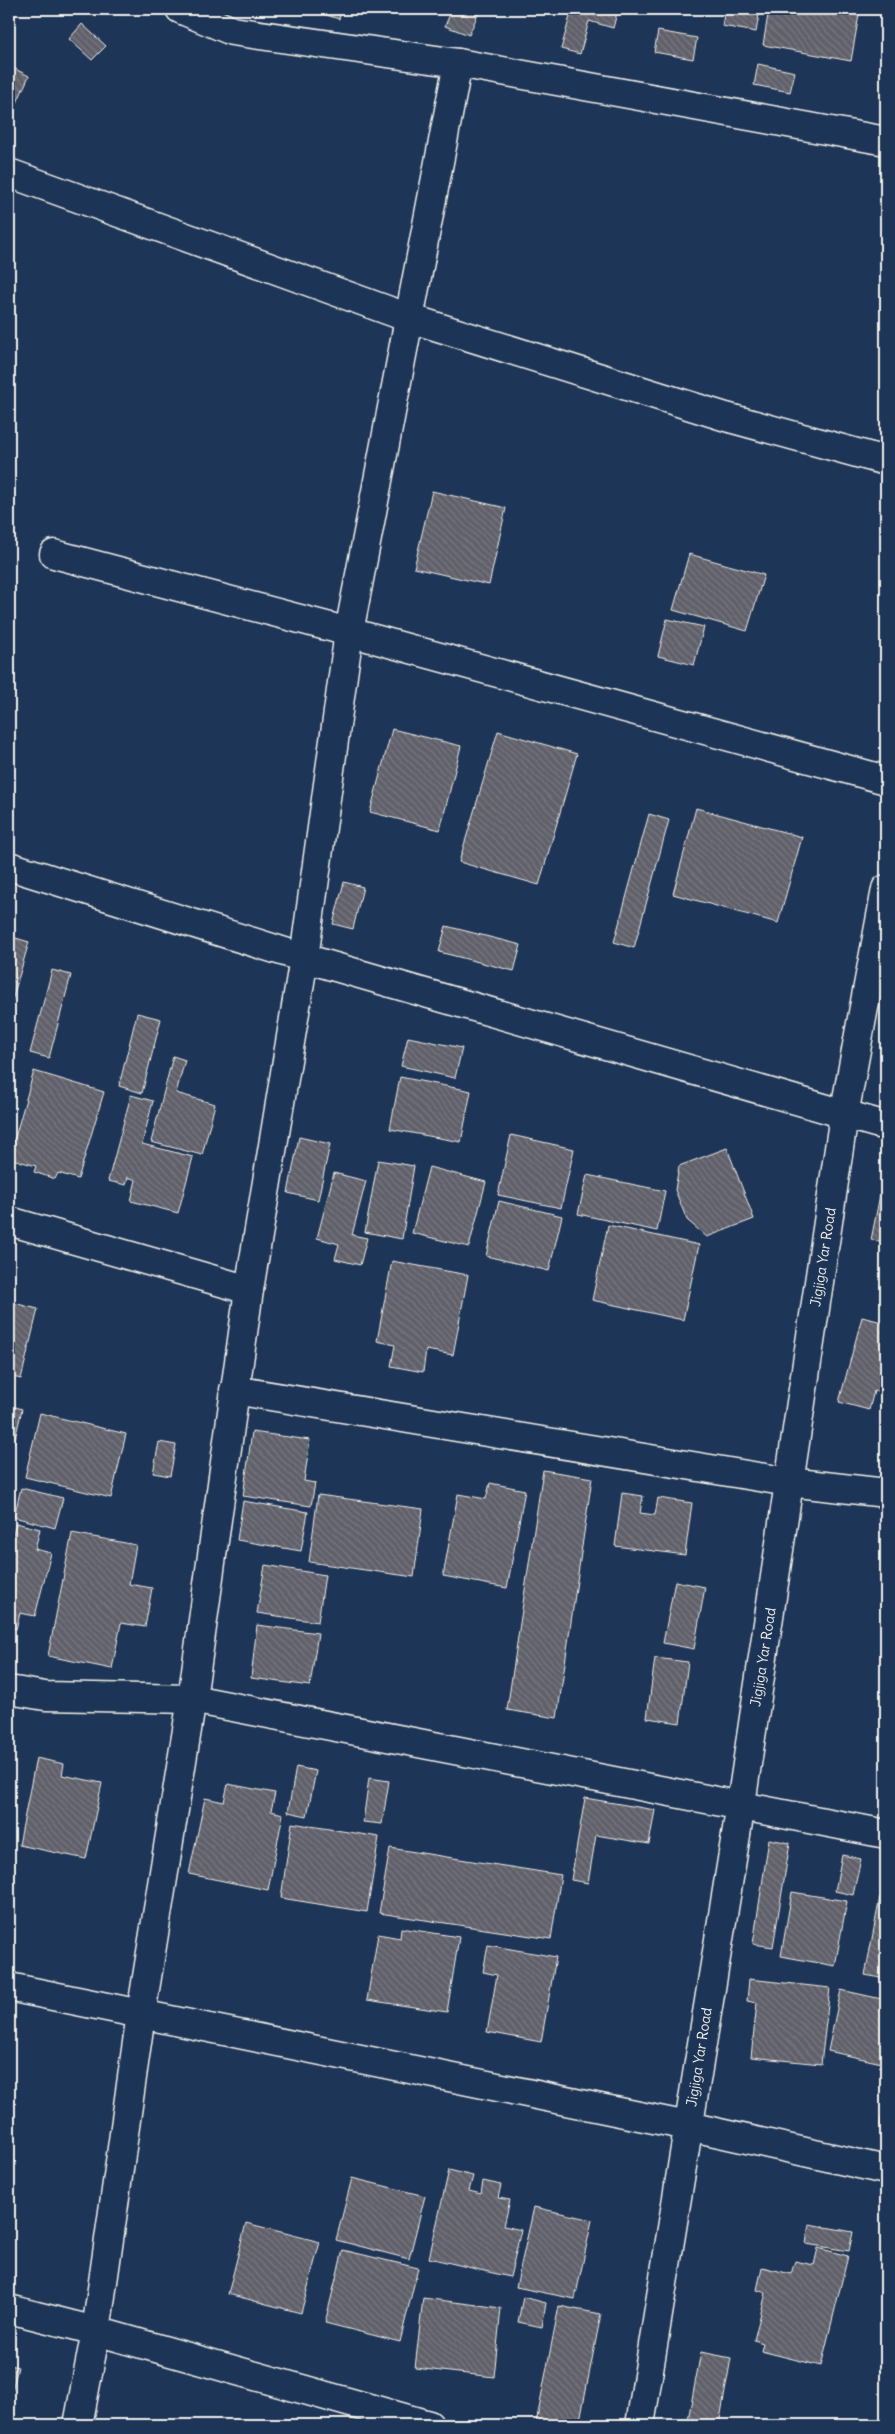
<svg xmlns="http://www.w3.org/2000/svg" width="895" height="2434" viewBox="0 0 895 2434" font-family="Delius,sans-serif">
	<defs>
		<pattern id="building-back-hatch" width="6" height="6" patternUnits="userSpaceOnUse" patternTransform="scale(1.25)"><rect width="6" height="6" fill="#60616a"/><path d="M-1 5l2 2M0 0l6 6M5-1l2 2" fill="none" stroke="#77787f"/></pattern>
	</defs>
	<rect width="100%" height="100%" fill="#1d3557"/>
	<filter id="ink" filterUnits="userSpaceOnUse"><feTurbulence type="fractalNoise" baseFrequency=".02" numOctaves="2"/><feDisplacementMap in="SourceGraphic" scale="10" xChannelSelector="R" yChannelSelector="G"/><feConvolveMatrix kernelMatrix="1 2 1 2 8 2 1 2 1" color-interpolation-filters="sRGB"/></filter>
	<g filter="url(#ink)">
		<g fill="url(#building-back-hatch)" stroke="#f4f1e8">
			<polygon points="315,9 342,9 339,19 314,11"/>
			<polygon points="452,9 480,9 469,35 445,26"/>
			<polygon points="572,9 618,9 613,28 589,21 580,54 561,49"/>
			<polygon points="725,9 760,9 756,32 722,26"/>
			<polygon points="769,9 860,9 851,61 763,45"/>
			<polygon points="82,24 106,46 92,60 69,39"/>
			<polygon points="658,31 697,38 693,59 654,52"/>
			<polygon points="758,64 795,72 790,92 754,85"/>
			<polygon points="9,66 29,76 15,107 9,104"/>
			<polygon points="432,491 506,508 489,585 414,568"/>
			<polygon points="689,554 764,575 747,631 673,610"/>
			<polygon points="667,619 704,627 694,665 658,656"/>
			<polygon points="392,729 461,746 440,830 370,812"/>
			<polygon points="498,731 577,754 539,885 459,862"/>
			<polygon points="696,808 802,837 778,923 673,894"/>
			<polygon points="649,814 669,820 634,948 614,942"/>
			<polygon points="344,882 363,887 353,929 333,924"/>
			<polygon points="446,926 521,945 514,971 439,952"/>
			<polygon points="9,936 29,942 9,1011"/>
			<polygon points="52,970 71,975 49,1058 30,1053"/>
			<polygon points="137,1013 161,1019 142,1093 119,1086"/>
			<polygon points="408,1037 462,1048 455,1078 401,1066"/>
			<polygon points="173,1056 185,1060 176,1093 215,1104 202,1155 151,1142"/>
			<polygon points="34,1071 104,1092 78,1179 58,1173 55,1179 34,1172 36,1166 9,1158"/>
			<polygon points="400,1077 471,1091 461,1142 390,1129"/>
			<polygon points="131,1095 153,1101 142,1144 193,1157 178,1213 131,1201 136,1180 128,1177 126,1185 108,1181"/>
			<polygon points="511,1135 574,1149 561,1208 498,1195"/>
			<polygon points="299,1137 330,1144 318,1200 288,1193"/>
			<polygon points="727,1148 754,1219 707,1237 687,1220 675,1190 679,1166"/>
			<polygon points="378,1160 414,1166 402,1239 365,1232"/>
			<polygon points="429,1167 486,1182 469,1247 412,1233"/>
			<polygon points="334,1173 366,1181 352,1235 367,1238 360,1265 335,1259 339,1244 317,1238"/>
			<polygon points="587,1175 665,1191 657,1231 578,1214"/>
			<polygon points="882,1185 886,1186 886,1242 871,1240"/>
			<polygon points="499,1201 562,1216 549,1271 486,1256"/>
			<polygon points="608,1225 699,1245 683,1320 592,1300"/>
			<polygon points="392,1261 468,1275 453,1355 426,1350 423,1372 391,1366 395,1345 377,1341"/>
			<polygon points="9,1302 38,1309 21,1379 9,1376"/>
			<polygon points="862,1317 886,1323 886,1394 874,1391 869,1410 839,1402"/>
			<polygon points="9,1405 22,1409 14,1443 9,1442"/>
			<polygon points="40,1413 126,1434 111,1498 25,1477"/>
			<polygon points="252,1432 310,1440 304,1481 315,1483 311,1506 243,1496"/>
			<polygon points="159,1442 176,1445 170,1476 153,1473"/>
			<polygon points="543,1470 592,1478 557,1718 507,1710"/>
			<polygon points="490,1483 525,1490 507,1588 443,1576 458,1494 486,1499"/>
			<polygon points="21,1488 63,1498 55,1528 14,1517"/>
			<polygon points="622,1493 643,1496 640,1513 655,1515 658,1498 692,1503 685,1555 615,1546"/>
			<polygon points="318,1495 423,1509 414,1577 309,1562"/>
			<polygon points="243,1501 308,1512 301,1551 237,1540"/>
			<polygon points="16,1523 40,1529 35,1549 51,1553 35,1616 20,1613 16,1629 9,1627 9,1551"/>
			<polygon points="72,1533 136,1545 129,1584 152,1588 145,1627 121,1623 112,1669 48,1656"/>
			<polygon points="265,1565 325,1575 318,1622 257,1613"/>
			<polygon points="675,1581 705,1587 694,1649 663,1643"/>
			<polygon points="257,1625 318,1633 310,1686 251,1678"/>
			<polygon points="655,1658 688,1662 680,1723 647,1718"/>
			<polygon points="36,1758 64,1764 62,1775 102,1783 86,1859 19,1845"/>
			<polygon points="296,1767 316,1771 307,1816 288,1812"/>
			<polygon points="369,1778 389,1781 382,1824 363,1822"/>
			<polygon points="228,1784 275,1793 271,1811 283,1814 268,1890 189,1874 205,1798 224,1802"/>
			<polygon points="585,1798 655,1810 649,1844 596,1835 588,1883 571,1880"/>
			<polygon points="292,1823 379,1837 367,1912 281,1898"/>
			<polygon points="769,1839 790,1843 773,1947 753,1944"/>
			<polygon points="390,1848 561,1875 551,1939 379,1913"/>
			<polygon points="842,1855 861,1859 853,1895 835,1891"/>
			<polygon points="792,1892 847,1901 835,1966 781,1956"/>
			<polygon points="880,1897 886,1898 886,1979 865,1975"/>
			<polygon points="401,1928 459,1937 447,2012 367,2000 378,1934 400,1938"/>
			<polygon points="488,1945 556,1957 541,2042 487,2032 497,1975 483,1972"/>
			<polygon points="749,1979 830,1988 821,2064 751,2057 757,2003 747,2001"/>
			<polygon points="841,1990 886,2000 886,2064 828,2051"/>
			<polygon points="886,2098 886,2126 880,2125"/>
			<polygon points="449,2170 473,2176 469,2191 481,2194 483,2181 501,2185 498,2198 510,2200 504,2226 521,2230 510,2277 429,2258"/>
			<polygon points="352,2178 425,2196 409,2259 336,2240"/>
			<polygon points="534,2207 592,2220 575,2299 516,2287"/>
			<polygon points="246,2223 320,2242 301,2313 228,2294"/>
			<polygon points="809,2224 853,2232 849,2251 806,2244"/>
			<polygon points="818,2248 848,2256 821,2366 761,2351 763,2343 754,2340 766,2293 757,2290 762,2267 791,2274 795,2261 814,2265"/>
			<polygon points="343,2250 418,2268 400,2342 325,2323"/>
			<polygon points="523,2297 546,2303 542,2327 518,2322"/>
			<polygon points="423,2298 501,2308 494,2377 415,2368"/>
			<polygon points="559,2306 601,2314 579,2425 536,2423"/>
			<polygon points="701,2352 731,2358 719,2425 687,2425"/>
			<polygon points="9,2365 18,2367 9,2403"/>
		</g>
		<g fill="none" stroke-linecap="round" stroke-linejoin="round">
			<defs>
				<g id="minor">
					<polyline points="180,9 232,31 458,63 886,141"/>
					<polyline points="9,173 409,318 726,417 886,461"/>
					<polyline points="54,554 349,632 886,780"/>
					<polyline points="9,866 304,958 886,1126"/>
					<polyline points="9,1221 249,1290"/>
					<polyline points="234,1390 789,1482 886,1493"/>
					<polyline points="9,1690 45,1696 192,1699 886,1834"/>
					<polyline points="9,1987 688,2126 886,2170"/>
					<polyline points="9,2309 96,2331 429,2425"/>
					<polyline points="78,2425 96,2331 141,2014 192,1699 249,1290 304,958 349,632 458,63"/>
					<polyline points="640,2425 741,1804 844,1115 886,889"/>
				</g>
			</defs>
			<use href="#minor" stroke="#f4f1e8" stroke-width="31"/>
			<use href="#minor" stroke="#1d3557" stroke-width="28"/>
		</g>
	</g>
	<g text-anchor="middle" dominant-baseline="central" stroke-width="5" stroke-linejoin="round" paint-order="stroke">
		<g font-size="14" fill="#f4f1e8" stroke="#1d3557">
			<text transform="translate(823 1257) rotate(-81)">Jigjiga Yar Road</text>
			<text transform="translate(763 1657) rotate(-81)">Jigjiga Yar Road</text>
			<text transform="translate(699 2057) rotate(-81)">Jigjiga Yar Road</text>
		</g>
	</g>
	<rect width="895" height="2434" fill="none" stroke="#1d3557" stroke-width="30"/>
	<rect x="15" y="15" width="865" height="2404" fill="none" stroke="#f4f1e8" stroke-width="2" filter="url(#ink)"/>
</svg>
